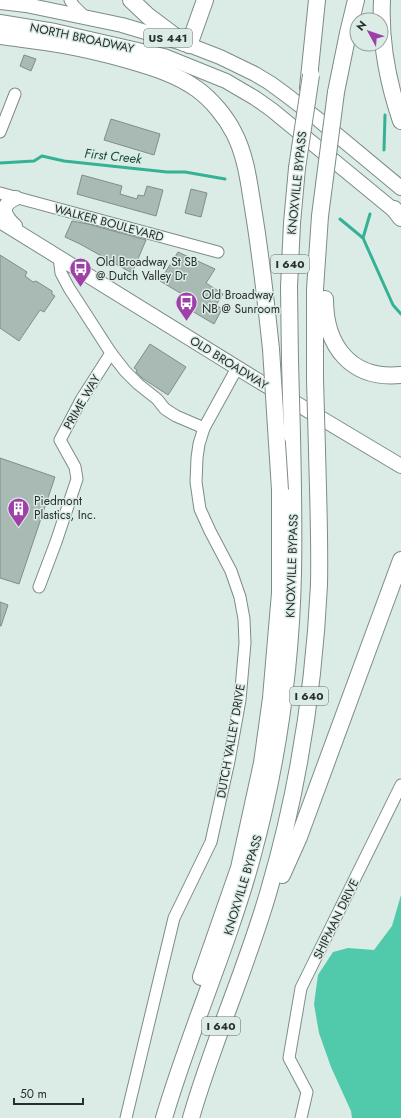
<svg xmlns="http://www.w3.org/2000/svg" width="401" height="1118" viewBox="0 0 401 1118" font-family="Jost,sans-serif">
	<rect width="100%" height="100%" fill="#dbebe6"/>
	<polygon fill="#51c9ab" points="401,895 401,1118 352,1118 351,1111 331,1067 319,1033 314,1004 318,975 333,952 348,948 374,950 392,926"/>
	<g fill="none" stroke-linecap="round" stroke-linejoin="round">
		<g stroke="#35b295" stroke-width="3">
			<polyline points="384,150 385,115"/>
			<polyline points="0,163 34,161 42,156 64,161 92,164 167,172 185,172 225,179"/>
			<polyline points="340,219 363,238 393,305 401,314"/>
			<polyline points="363,238 370,214"/>
		</g>
	</g>
	<g fill="#a9b9b4" stroke="#7f8e89">
		<polygon points="24,55 36,59 31,71 20,66"/>
		<polygon points="111,119 160,134 154,155 104,140"/>
		<polygon points="82,175 122,186 120,194 137,199 138,195 144,196 147,186 163,190 156,216 77,194"/>
		<polygon points="191,189 207,193 201,217 185,213"/>
		<polygon points="72,221 88,224 146,240 132,273 80,244 65,237"/>
		<polygon points="178,252 215,269 206,283 223,294 216,305 222,309 214,324 192,311 197,303 160,281"/>
		<polygon points="0,255 27,272 25,276 33,282 36,281 52,291 52,294 55,296 44,312 40,310 19,341 0,328"/>
		<polygon points="150,344 186,367 168,395 142,378 136,372 137,370 134,368"/>
		<polygon points="0,458 55,477 19,584 0,578"/>
		<polygon points="0,602 8,605 1,626 0,626"/>
	</g>
	<g fill="none" stroke-linecap="round" stroke-linejoin="round">
		<defs>
			<g id="minor">
				<polyline points="70,0 74,6 85,17"/>
				<polyline points="0,132 15,94"/>
				<polyline points="0,193 218,252"/>
				<polyline points="59,257 61,273 69,288 111,353 125,371 138,384 157,399 165,409 176,416 204,428"/>
				<polyline points="39,587 56,542 77,479 75,467 60,440 81,400 111,353"/>
				<polyline points="126,1118 174,918 211,842 229,761 240,700 245,643 244,619 240,597 231,571 210,531 200,509 196,482 197,458 199,444 204,428 237,368"/>
				<polyline points="301,1118 307,1092 289,1058 301,988 401,785"/>
			</g>
			<g id="major">
				<polyline points="0,2 26,5 122,25 189,45 220,57 255,74 270,83 285,94 319,120 401,188"/>
				<polyline points="0,22 55,31 164,56 226,81 255,98 272,110 401,216"/>
				<polyline points="0,221 257,380 401,466"/>
				<path d="M15,226C3,215 0,205 16,198"/>
			</g>
			<g id="highway">
				<polyline points="131,0 148,16 184,43"/>
				<path d="M382,0C380,41 388,83 401,121"/>
				<path d="M0,36C21,39 42,41 63,45C85,49 106,54 128,60C152,67 176,74 197,89C212,100 226,117 234,133C246,156 249,183 253,208C261,256 266,302 271,349"/>
				<polyline points="189,45 205,0"/>
				<polyline points="308,88 317,0"/>
				<polyline points="336,92 348,33 356,0"/>
				<polyline points="394,209 401,218"/>
				<path d="M325,299C325,346 351,380 401,375"/>
				<polyline points="290,361 289,287 292,223 297,168"/>
				<polyline points="315,379 315,289 320,216 324,185"/>
				<polyline points="282,875 299,837 401,560"/>
				<polyline points="201,977 239,868 262,763 271,698 280,593 280,490"/>
				<path d="M164,1118C190,1030 228,946 252,858C277,766 291,668 293,573C294,527 293,481 292,436"/>
				<path d="M191,1118C213,1041 247,967 269,890C298,791 314,688 319,585C320,540 318,495 317,450"/>
			</g>
		</defs>
		<use href="#minor" stroke="#7d8c87" stroke-width="13"/>
		<use href="#major" stroke="#7d8c87" stroke-width="16"/>
		<use href="#highway" stroke="#7d8c87" stroke-width="18"/>
		<use href="#minor" stroke="#fff" stroke-width="11"/>
		<use href="#major" stroke="#fff" stroke-width="14"/>
		<use href="#highway" stroke="#fff" stroke-width="16"/>
		<defs>
			<g id="highway-bridge">
				<polyline points="297,168 311,75"/>
				<polyline points="324,185 336,92"/>
				<polyline points="271,349 280,490"/>
				<polyline points="290,361 292,436"/>
				<polyline points="315,379 317,450"/>
			</g>
		</defs>
		<use href="#highway-bridge" stroke="#7d8c87" stroke-width="18" stroke-linecap="butt"/>
		<use href="#highway-bridge" stroke="#fff" stroke-width="16"/>
	</g>
	<defs>
		<symbol id="bus-pin" viewBox="-11 -11 22 30"><path d="M0 17L-7.5 6A9.5 9.5 0 1 1 7.5 6Z" fill="#9f40a9" stroke="#dbebe6"/><path d="M-5-6H5V4H4V6H2V4H-2V6H-4V4H-5ZM-3.5-4V0h7V-4ZM-3.5 1.2v1.5H-2V1.2ZM2 1.2v1.5H3.5V1.2Z" fill="#fff"/></symbol>
		<symbol id="building-pin" viewBox="-11 -11 22 30"><path d="M0 17L-7.5 6A9.5 9.5 0 1 1 7.5 6Z" fill="#9f40a9" stroke="#dbebe6"/><path d="M-4-6H4V6H1V3H-1V6H-4ZM-2.5-4.3h1.7v1.8h-1.7ZM.8-4.3h1.7v1.8H.8ZM-2.5-1h1.7V.8h-1.7ZM.8-1h1.7V.8H.8Z" fill="#fff"/></symbol>
	</defs>
	<g fill-rule="evenodd">
		<use href="#bus-pin" x="68" y="256" width="25" height="34"/>
		<use href="#bus-pin" x="174" y="290" width="25" height="34"/>
		<use href="#building-pin" x="6" y="496" width="25" height="34"/>
	</g>
	<g text-anchor="middle" dominant-baseline="central" stroke-width="3" stroke-linejoin="round" paint-order="stroke">
		<g fill="#dbebe6" stroke="#5e6764" stroke-width="1">
			<rect x="144" y="29" width="48" height="18" rx="3"/>
			<rect x="271" y="255" width="38" height="18" rx="3"/>
			<rect x="290" y="687" width="38" height="18" rx="3"/>
			<rect x="202" y="1017" width="38" height="18" rx="3"/>
		</g>
		<g font-size="11" font-weight="bold" fill="#292f2d">
			<text x="168" y="38">US 441</text>
			<text x="290" y="264">I 640</text>
			<text x="309" y="696">I 640</text>
			<text x="221" y="1026">I 640</text>
		</g>
		<g font-size="12" fill="#292f2d" stroke="#dbebe6">
			<text transform="translate(82 38) rotate(12)">NORTH BROADWAY</text>
			<text transform="translate(297 183) rotate(-84)">KNOXVILLE BYPASS</text>
			<text transform="translate(109 223) rotate(15)">WALKER BOULEVARD</text>
			<text transform="translate(229 363) rotate(32)">OLD BROADWAY</text>
			<text transform="translate(82 402) rotate(-60)">PRIME WAY</text>
			<text transform="translate(292 566) rotate(-88)">KNOXVILLE BYPASS</text>
			<text transform="translate(231 741) rotate(-80)">DUTCH VALLEY DRIVE</text>
			<text transform="translate(243 885) rotate(-73)">KNOXVILLE BYPASS</text>
			<text transform="translate(336 919) rotate(-64)">SHIPMAN DRIVE</text>
		</g>
		<g font-size="12" fill="#292f2d" stroke="#dbebe6" text-anchor="start">
			<text x="96" y="262">Old Broadway St SB<tspan x="96" dy="14">@ Dutch Valley Dr</tspan></text>
			<text x="202" y="295">Old Broadway<tspan x="202" dy="14">NB @ Sunroom</tspan></text>
			<text x="34" y="501">Piedmont<tspan x="34" dy="14">Plastics, Inc.</tspan></text>
		</g>
		<g font-size="13" font-style="italic" fill="#15493c" stroke="#dbebe6">
			<text transform="translate(113 156) rotate(6)">First Creek</text>
		</g>
	</g>
	<g transform="translate(369 32) rotate(310)"><circle r="19" fill="#dbebe6" stroke="#94a09c"/>
	<path d="M0-3L7 15L0 10L-7 15Z" fill="#9f40a9"/>
	<text y="-6" font-size="11" font-weight="bold" text-anchor="middle" fill="#292f2d">N</text>
	</g>
	<path d="M14 1098v6h69v-6" fill="none" stroke="#292f2d" stroke-width="2"/>
	<text x="20" y="1098" font-size="12" fill="#292f2d" stroke="#dbebe6" stroke-width="3" paint-order="stroke">50 m</text>
</svg>
